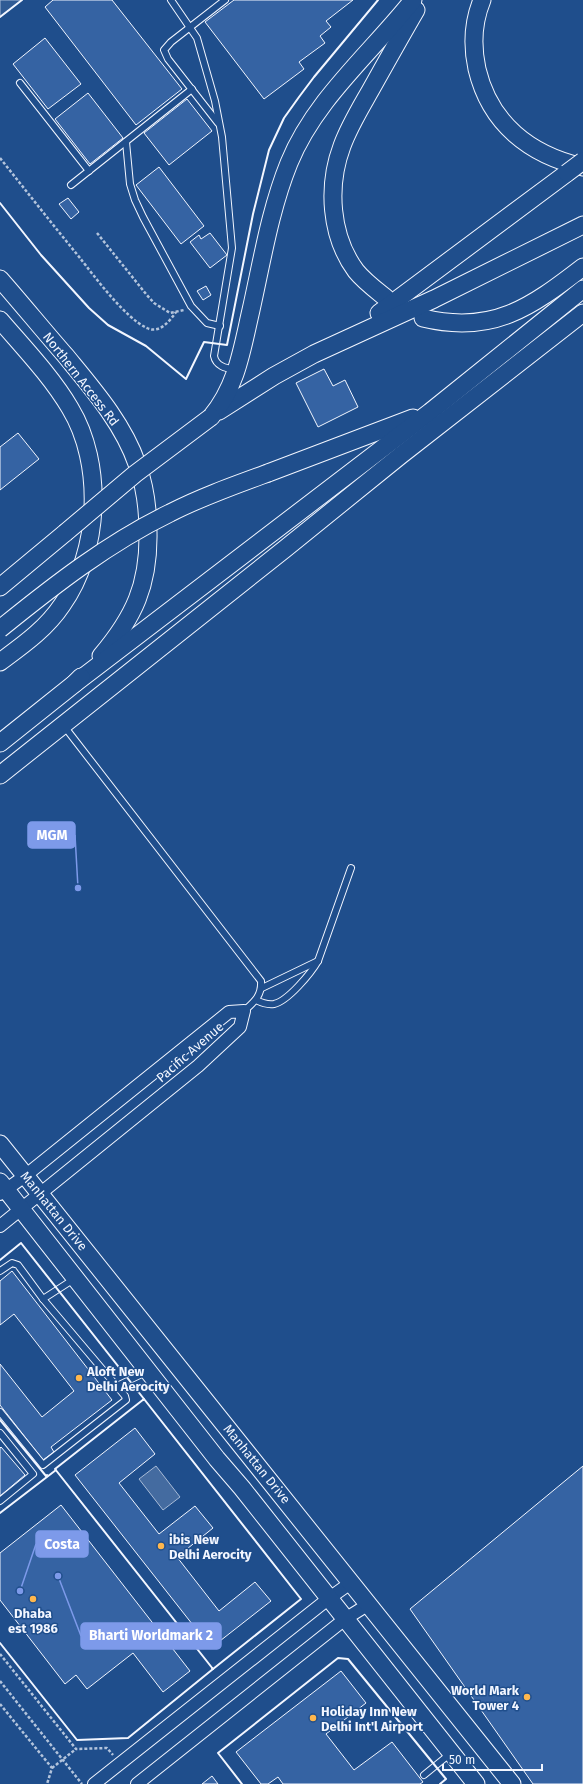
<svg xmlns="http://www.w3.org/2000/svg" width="583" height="1784" viewBox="0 0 583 1784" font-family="'Fira Sans',sans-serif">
	<rect width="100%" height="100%" fill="#1f4e8c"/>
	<polygon fill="#305b95" stroke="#a8bbd7" points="0,0 22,0 0,17"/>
	<polygon fill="#446ba0" stroke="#a8bbd7" points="156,1466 180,1497 163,1510 139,1479"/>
	<g fill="#3563a3" stroke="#f2f6ff">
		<polygon points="53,0 112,0 182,89 136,125 45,7"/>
		<polygon points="234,0 353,0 326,21 331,27 320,36 325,43 299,62 304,69 264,99 205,22"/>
		<polygon points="45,38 81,84 48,109 13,64"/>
		<polygon points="88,93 123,138 90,164 55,119"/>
		<polygon points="187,99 212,131 169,165 144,133"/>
		<polygon points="159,167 204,226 181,244 136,185"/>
		<polygon points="68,198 79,212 71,219 59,204"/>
		<polygon points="210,233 227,255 210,268 190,242 199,235 201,239"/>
		<polygon points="206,286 211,295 203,300 197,291"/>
		<polygon points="324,369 333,386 345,380 358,407 318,427 296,383"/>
		<polygon points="18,433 39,459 0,490 0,447"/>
		<polygon points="12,1271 112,1400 51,1447 54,1452 43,1460 0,1405 0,1364 42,1417 74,1391 14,1314 0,1325 0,1281"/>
		<polygon points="135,1428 155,1454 119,1483 159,1534 195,1506 213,1528 177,1557 219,1611 255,1582 271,1601 211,1648 75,1475"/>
		<polygon points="1,1447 25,1475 0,1496 0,1448"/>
		<polygon points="583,1466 583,1784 533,1784 410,1609"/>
		<polygon points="61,1505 190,1671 163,1692 133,1653 87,1689 76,1675 65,1684 0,1600 0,1553"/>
		<polygon points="341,1671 366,1703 326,1734 354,1770 392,1742 423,1782 420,1784 283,1784 278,1777 268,1784 261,1784 236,1752"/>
		<polygon points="212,1776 218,1784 202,1784"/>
	</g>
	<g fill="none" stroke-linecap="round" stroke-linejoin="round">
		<defs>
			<g id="lane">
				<path d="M171,0L197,38L215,101L222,137L232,248L214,356C216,366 225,368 235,370"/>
				<polyline points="20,83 89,171"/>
				<polyline points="218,123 168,59 164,50 171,42 225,0"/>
				<polyline points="126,142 130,184 135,200 143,217 191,306 207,323 220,326"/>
				<polyline points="71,185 192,89"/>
				<path d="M64,726L261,981C262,996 254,1002 244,1011"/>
				<polyline points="262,988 318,961"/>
				<path d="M256,1000C262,1003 268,1005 274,1004C288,1001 311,973 318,961L351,868"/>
				<polyline points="0,1271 12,1263 18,1265 43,1299 125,1396 126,1400 43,1465 0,1412"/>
				<polyline points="43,1299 74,1279"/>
				<polyline points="117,1386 146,1372"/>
				<polyline points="0,1433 33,1474 0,1501"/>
				<polyline points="424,1775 451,1753"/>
			</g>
			<g id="street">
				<polyline points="0,1194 25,1176 229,1012 244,1011 240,1027 198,1066 0,1226"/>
				<polyline points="94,1784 328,1599 352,1582"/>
				<polyline points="137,1784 345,1619 369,1604"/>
			</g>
			<g id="secondary">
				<path d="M482,0C473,22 472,46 477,69C490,124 530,155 583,167"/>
				<path d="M0,279C22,304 43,330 65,355C92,388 123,423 137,464C145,486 148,509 148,532C149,585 134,617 101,656"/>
				<path d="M386,298C376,290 364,281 356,271C330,236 327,186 342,146C350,124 363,104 374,84C388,59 402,34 416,10"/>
				<polyline points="379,313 567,173"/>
				<path d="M423,318C493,335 531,307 583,267"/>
				<path d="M0,320C24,348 51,376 70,408C104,464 100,552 62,605C46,629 23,645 0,662"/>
				<polyline points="219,411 274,376 314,354 434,299 583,225"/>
				<path d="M211,417C237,386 242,349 251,310C262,261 270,210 289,163C315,99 371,53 413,0"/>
				<polyline points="268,473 413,418"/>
				<polyline points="0,587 65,533"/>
				<polyline points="74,684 430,412 583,289"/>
				<polyline points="0,743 74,684 81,677"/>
				<polyline points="0,775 286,548 401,455 583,313"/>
				<polyline points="0,1144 512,1784"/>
				<polyline points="0,1182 217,1459 242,1488 476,1784"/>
			</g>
		</defs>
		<use href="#lane" stroke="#f2f6ff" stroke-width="8"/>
		<use href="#street" stroke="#f2f6ff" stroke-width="14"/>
		<use href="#secondary" stroke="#f2f6ff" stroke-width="19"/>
		<g stroke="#b3c4dc" stroke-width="2.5" stroke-dasharray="3 2" stroke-linecap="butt">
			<path d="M0,158C27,192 53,225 80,258C94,276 126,319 147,328C159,334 169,322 176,312"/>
			<polyline points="97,233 146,294 154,303 170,313 184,310"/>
			<polyline points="0,1654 76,1749 107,1748 113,1755"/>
			<polyline points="0,1681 82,1784"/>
			<polyline points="0,1704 52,1768 47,1784"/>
			<polyline points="52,1768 76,1749"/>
		</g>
		<use href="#lane" stroke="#1f4e8c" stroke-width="6"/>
		<use href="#street" stroke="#1f4e8c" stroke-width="12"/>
		<use href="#secondary" stroke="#1f4e8c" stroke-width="17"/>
		<defs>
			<g id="secondary-bridge">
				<polyline points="567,173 583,161"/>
				<polyline points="65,533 135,474 211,417"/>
				<path d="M0,629C53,586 108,543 170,513C201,497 235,485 268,473"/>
			</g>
		</defs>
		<use href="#secondary-bridge" stroke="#f2f6ff" stroke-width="19" stroke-linecap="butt"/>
		<use href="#secondary-bridge" stroke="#1f4e8c" stroke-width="17"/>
		<g stroke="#f2f6ff" stroke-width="2">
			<polyline points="0,17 22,0"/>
			<polyline points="0,203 41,255 89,308 108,325 146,346 186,379 204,342 227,345 253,214 269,150 284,118 299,97 314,77 378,0"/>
			<polyline points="0,1260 21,1243 144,1399 143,1400"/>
			<polygon points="144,1399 301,1599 213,1669 55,1469"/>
			<polyline points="0,1420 46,1476 47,1475"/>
			<polyline points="0,1513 56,1470"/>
			<polyline points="0,1643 77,1740 128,1738 213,1669 212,1668"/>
			<polyline points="242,1784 218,1753 338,1658 348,1659 446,1779 440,1784"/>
		</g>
	</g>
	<g fill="#ffb74d" stroke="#1f4e8c" stroke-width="1.5">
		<circle cx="79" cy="1378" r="4"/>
		<circle cx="161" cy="1546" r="4"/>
		<circle cx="33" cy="1599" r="4"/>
		<circle cx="527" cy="1697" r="4"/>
		<circle cx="313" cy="1718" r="4"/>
	</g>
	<g text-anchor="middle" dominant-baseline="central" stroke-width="3" stroke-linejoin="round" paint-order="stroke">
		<g font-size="13" fill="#f2f6ff" stroke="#1f4e8c">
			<text transform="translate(81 379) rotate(52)">Northern Access Rd</text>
			<text transform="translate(190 1052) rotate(-41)">Pacific Avenue</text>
			<text transform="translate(54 1211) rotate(51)">Manhattan Drive</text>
			<text transform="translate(257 1464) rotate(51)">Manhattan Drive</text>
		</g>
		<g font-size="13" font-weight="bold" fill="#f2f6ff" stroke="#1f4e8c" text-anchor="start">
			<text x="87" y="1371">Aloft New<tspan x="87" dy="15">Delhi Aerocity</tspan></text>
			<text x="169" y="1539">ibis New<tspan x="169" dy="15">Delhi Aerocity</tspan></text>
			<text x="33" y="1613" text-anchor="middle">Dhaba<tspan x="33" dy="15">est 1986</tspan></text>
			<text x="519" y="1690" text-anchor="end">World Mark<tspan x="519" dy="15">Tower 4</tspan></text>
			<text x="321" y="1711">Holiday Inn New<tspan x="321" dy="15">Delhi Int'l Airport</tspan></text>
		</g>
	</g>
	<path fill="none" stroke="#7d9aea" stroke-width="1.5" d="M78 888L75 835M20 1591L36 1544M58 1576L81 1636"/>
	<g fill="#7d9aea" stroke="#1f4e8c" stroke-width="1.5">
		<circle cx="78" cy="888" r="4"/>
		<circle cx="20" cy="1591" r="4"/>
		<circle cx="58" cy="1576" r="4"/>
	</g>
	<g fill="#7d9aea" stroke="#7d9aea" stroke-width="1.5">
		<rect x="28" y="822" width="47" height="26" rx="4"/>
		<rect x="36" y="1531" width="52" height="26" rx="4"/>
		<rect x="81" y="1623" width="140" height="26" rx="4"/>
	</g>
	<g font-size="14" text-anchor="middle" font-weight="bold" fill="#fff">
		<text x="52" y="840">MGM</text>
		<text x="62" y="1549">Costa</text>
		<text x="151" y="1640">Bharti Worldmark 2</text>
	</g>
	<path d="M443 1764v6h99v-6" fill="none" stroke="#f2f6ff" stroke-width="2"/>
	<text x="449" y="1764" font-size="12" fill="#f2f6ff" stroke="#1f4e8c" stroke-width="3" paint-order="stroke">50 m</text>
</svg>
